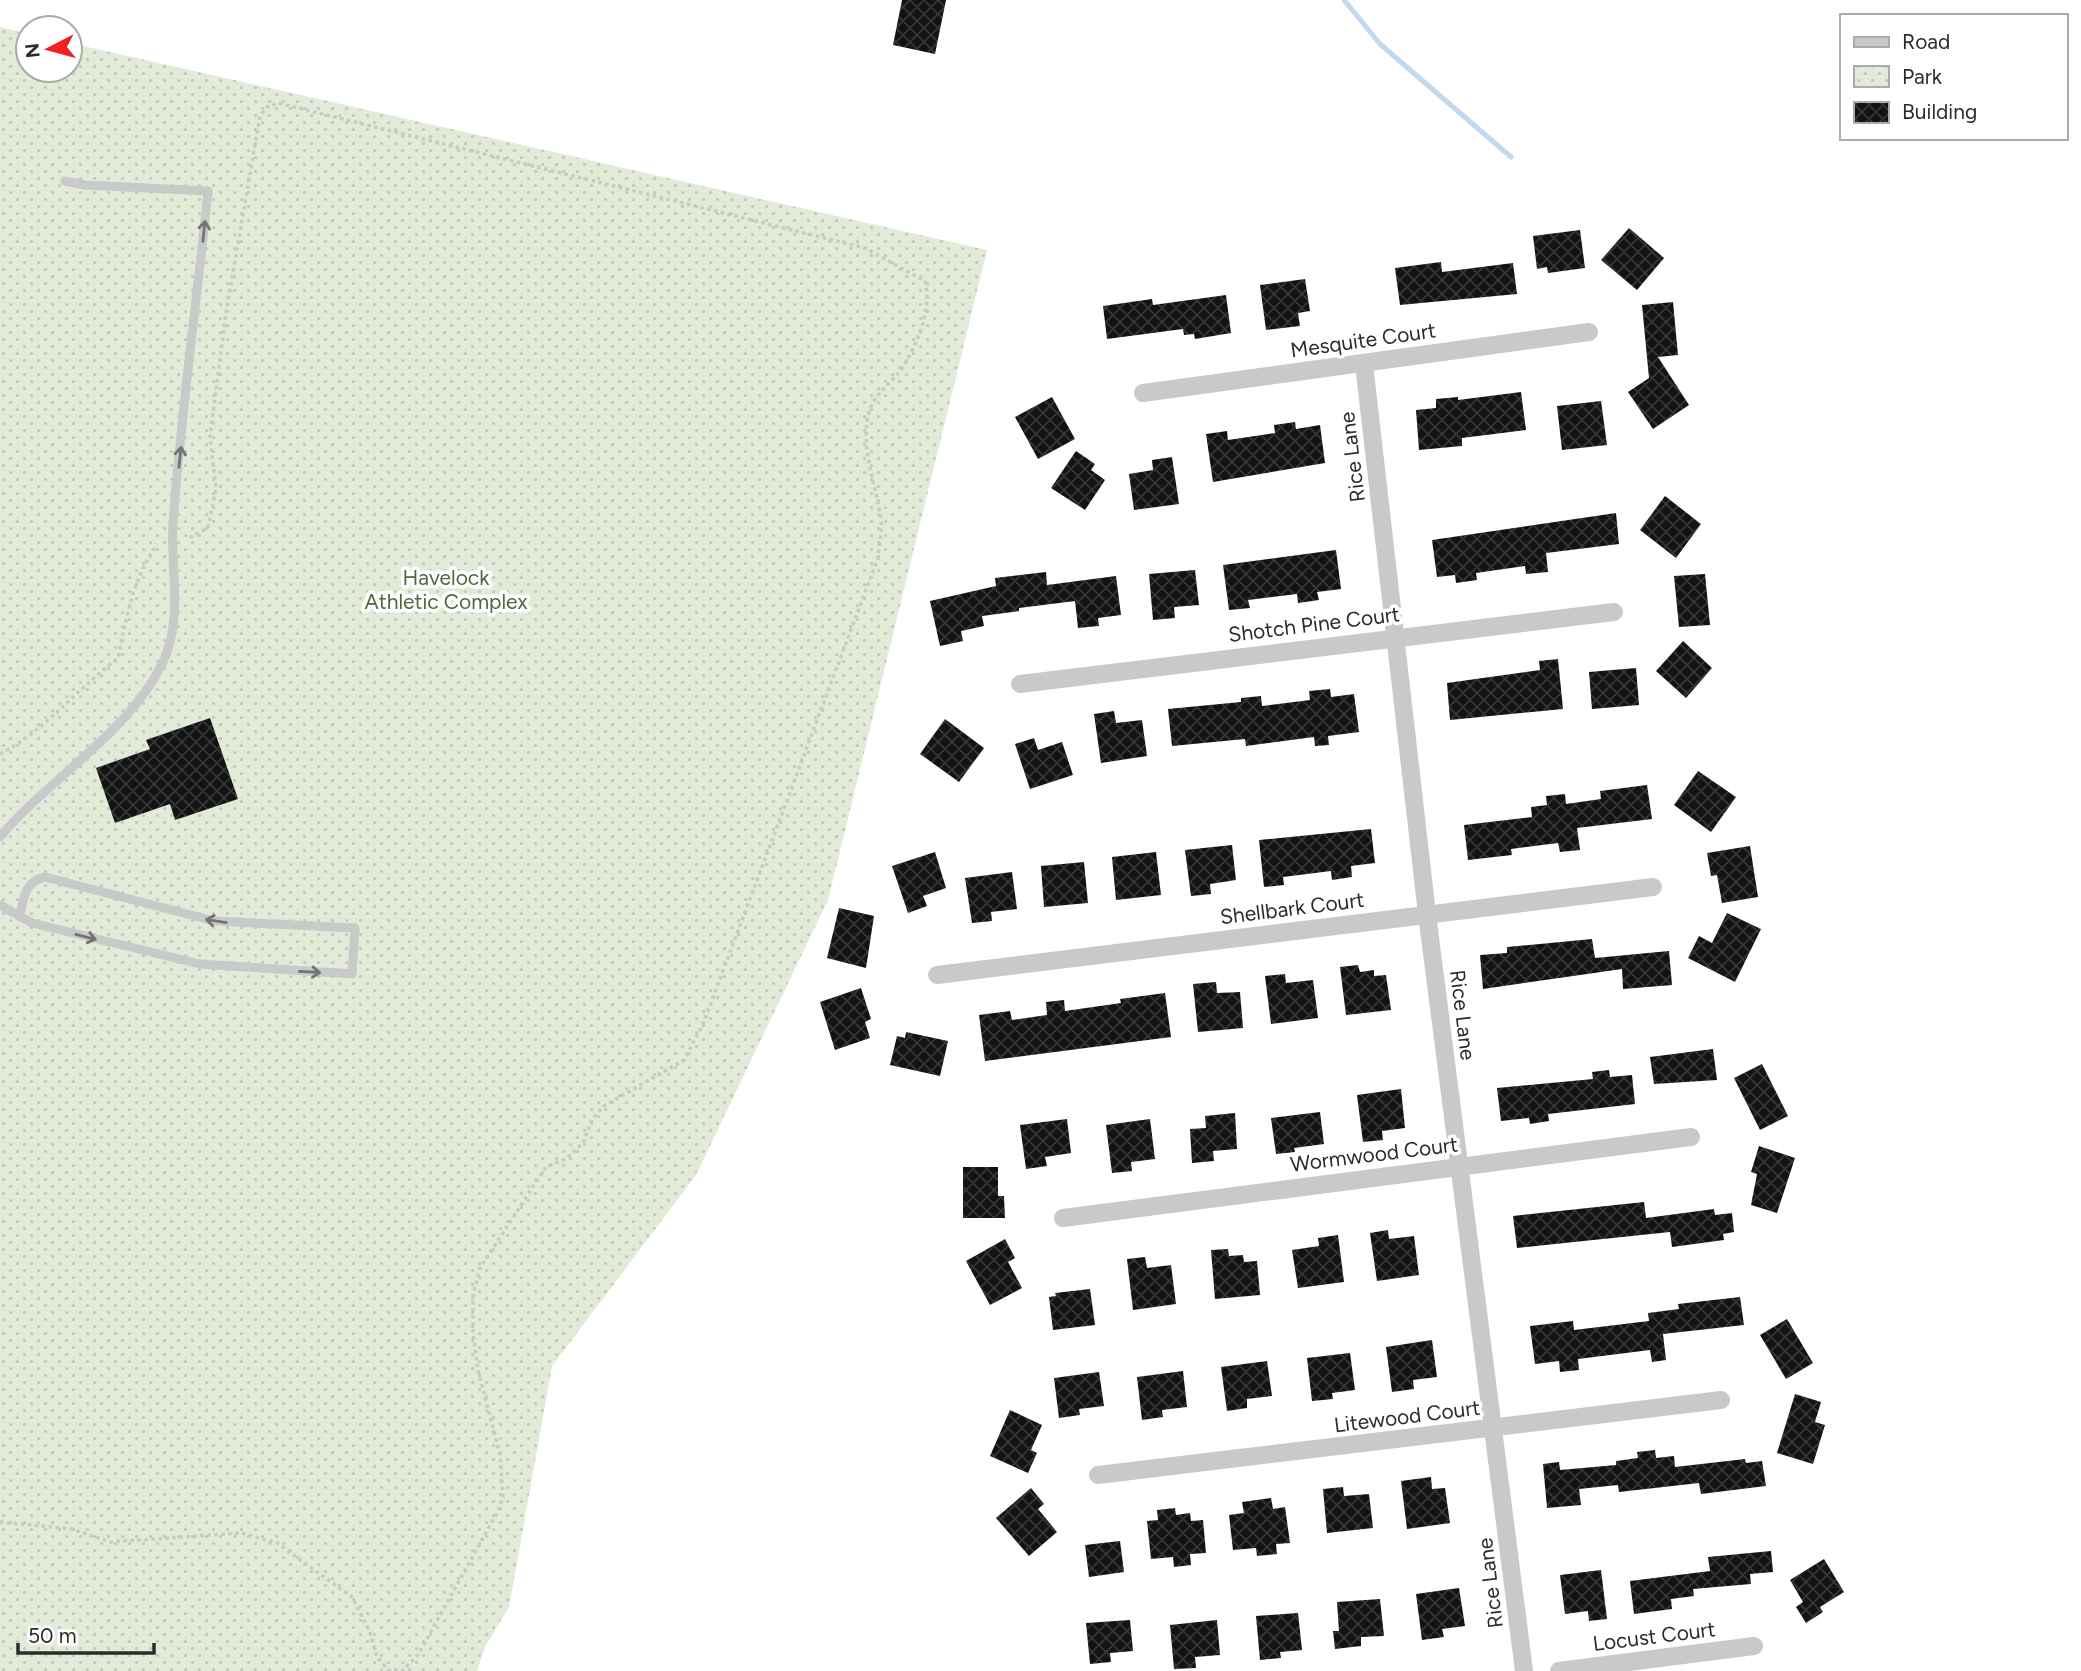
<svg xmlns="http://www.w3.org/2000/svg" width="2081" height="1671" viewBox="0 0 2081 1671" font-family="Figtree,sans-serif">
	<defs>
		<pattern id="park-dots" width="8" height="8" patternUnits="userSpaceOnUse" patternTransform="scale(1.75)"><rect width="8" height="8" fill="#e1ebd8"/><path d="M2 2h.1M6 6h.1" fill="none" stroke="#c1caba" stroke-width="1.8" stroke-linecap="round"/></pattern>
		<pattern id="building-cross-hatch" width="8" height="8" patternUnits="userSpaceOnUse" patternTransform="scale(1.75)"><rect width="8" height="8" fill="#131313"/><path d="M0 0l8 8M0 8l8-8" fill="none" stroke="#363636"/></pattern>
	</defs>
	<rect width="100%" height="100%" fill="#fff"/>
	<polygon fill="url(#park-dots)" points="0,27 28,34 28,70 70,70 70,43 987,250 828,900 696,1175 552,1366 509,1607 485,1647 477,1671 0,1671"/>
	<g fill="none" stroke-linecap="round" stroke-linejoin="round">
		<polyline stroke="#c2d9ed" stroke-width="5" points="1344,0 1380,44 1511,157"/>
	</g>
	<g fill="url(#building-cross-hatch)">
		<polygon points="902,0 946,0 935,54 893,45"/>
		<polygon points="1629,228 1664,258 1637,290 1601,260"/>
		<polygon points="1580,230 1585,268 1548,273 1547,267 1537,269 1533,236"/>
		<polygon points="1441,262 1442,272 1513,263 1517,294 1400,305 1395,268"/>
		<polygon points="1305,279 1310,311 1298,313 1300,326 1266,330 1260,285"/>
		<polygon points="1226,295 1231,333 1195,339 1194,334 1184,335 1183,329 1107,339 1103,306 1152,299 1153,305"/>
		<polygon points="1673,302 1678,355 1658,357 1689,405 1653,429 1628,392 1649,378 1642,305"/>
		<polygon points="1521,392 1526,430 1462,438 1462,446 1419,450 1416,410 1436,408 1436,399 1458,397 1458,400"/>
		<polygon points="1052,397 1075,439 1038,459 1015,417"/>
		<polygon points="1601,401 1607,445 1562,450 1557,406"/>
		<polygon points="1295,422 1296,429 1320,425 1325,463 1213,482 1206,434 1227,431 1228,440 1275,433 1274,425"/>
		<polygon points="1076,451 1095,464 1091,470 1105,480 1085,510 1051,488"/>
		<polygon points="1172,457 1179,504 1134,510 1129,474 1153,470 1152,460"/>
		<polygon points="1665,496 1701,524 1676,558 1640,530"/>
		<polygon points="1616,513 1619,544 1546,553 1548,572 1526,574 1525,566 1476,573 1477,580 1456,583 1455,575 1437,577 1432,540"/>
		<polygon points="1336,550 1341,589 1317,592 1319,600 1298,603 1297,594 1248,600 1250,608 1229,610 1223,565"/>
		<polygon points="1195,570 1199,605 1174,607 1175,618 1153,620 1149,574"/>
		<polygon points="1046,572 1047,585 1116,576 1121,615 1098,618 1099,626 1078,628 1075,601 1019,608 1019,611 982,616 984,626 961,631 963,641 940,646 930,601 996,586 995,578"/>
		<polygon points="1705,574 1710,625 1679,627 1674,576"/>
		<polygon points="1683,641 1712,668 1686,698 1656,671"/>
		<polygon points="1558,659 1563,709 1450,720 1447,683 1540,670 1539,661"/>
		<polygon points="1636,668 1639,705 1592,709 1589,672"/>
		<polygon points="1330,689 1331,697 1354,694 1359,732 1328,736 1329,745 1315,746 1314,737 1246,746 1245,739 1172,746 1168,709 1241,702 1241,698 1261,696 1262,706 1310,700 1309,691"/>
		<polygon points="1114,711 1116,723 1142,720 1147,756 1101,763 1094,714"/>
		<polygon points="210,718 238,799 175,820 170,804 115,823 96,768 150,749 146,740"/>
		<polygon points="945,719 984,748 959,782 920,754"/>
		<polygon points="1034,738 1038,750 1062,742 1073,775 1030,789 1015,744"/>
		<polygon points="1698,771 1736,797 1711,832 1674,805"/>
		<polygon points="1647,785 1652,819 1577,828 1580,850 1560,852 1558,843 1511,849 1512,855 1468,860 1464,825 1532,817 1531,807 1547,805 1546,796 1565,794 1566,804 1601,799 1600,791"/>
		<polygon points="1371,829 1375,863 1351,866 1352,877 1332,880 1331,871 1283,877 1284,885 1264,887 1259,840"/>
		<polygon points="1232,845 1236,880 1210,884 1211,894 1191,896 1185,850"/>
		<polygon points="1750,846 1758,897 1722,903 1717,875 1711,876 1707,853"/>
		<polygon points="935,852 946,888 923,896 927,906 908,913 892,866"/>
		<polygon points="1156,852 1161,895 1116,900 1112,857"/>
		<polygon points="1084,862 1088,903 1044,907 1041,866"/>
		<polygon points="1012,872 1017,909 991,912 992,921 972,923 965,878"/>
		<polygon points="839,908 874,916 866,968 827,958"/>
		<polygon points="1727,913 1761,929 1735,982 1688,958 1699,936 1712,943"/>
		<polygon points="1592,939 1595,958 1669,951 1672,985 1623,989 1622,969 1483,989 1480,955 1507,953 1507,947"/>
		<polygon points="1358,965 1360,972 1374,970 1374,976 1386,975 1391,1010 1346,1015 1340,967"/>
		<polygon points="1285,974 1286,983 1313,980 1318,1018 1271,1024 1265,976"/>
		<polygon points="1216,982 1217,993 1240,992 1243,1028 1198,1032 1193,984"/>
		<polygon points="861,988 871,1019 865,1022 870,1038 835,1050 820,1002"/>
		<polygon points="1165,993 1171,1037 985,1061 979,1015 1010,1011 1012,1020 1047,1015 1046,1002 1064,1000 1065,1011 1121,1003 1120,999"/>
		<polygon points="906,1032 948,1041 940,1076 890,1065 897,1036 905,1038"/>
		<polygon points="1713,1049 1717,1080 1654,1084 1650,1057"/>
		<polygon points="1762,1064 1788,1116 1760,1130 1734,1078"/>
		<polygon points="1609,1070 1610,1077 1632,1075 1635,1104 1548,1114 1549,1121 1530,1124 1529,1118 1501,1121 1497,1088 1593,1079 1592,1072"/>
		<polygon points="1401,1089 1405,1128 1382,1131 1383,1140 1363,1142 1357,1095"/>
		<polygon points="1320,1112 1324,1144 1294,1148 1295,1152 1276,1154 1271,1118"/>
		<polygon points="1235,1113 1237,1149 1213,1151 1214,1161 1192,1163 1190,1129 1206,1128 1205,1116"/>
		<polygon points="1067,1119 1071,1153 1045,1157 1047,1166 1026,1169 1020,1125"/>
		<polygon points="1150,1119 1155,1159 1131,1162 1132,1171 1112,1173 1106,1125"/>
		<polygon points="1759,1146 1795,1158 1777,1213 1751,1205 1757,1174 1751,1172"/>
		<polygon points="963,1167 998,1167 998,1196 1004,1196 1005,1218 963,1218"/>
		<polygon points="1644,1202 1646,1218 1714,1209 1715,1215 1732,1213 1734,1232 1723,1234 1724,1240 1672,1247 1670,1232 1517,1248 1513,1216"/>
		<polygon points="1388,1230 1389,1239 1414,1236 1419,1275 1377,1281 1370,1233"/>
		<polygon points="1338,1235 1344,1282 1298,1288 1292,1250 1319,1246 1318,1238"/>
		<polygon points="1005,1239 1015,1258 1008,1262 1022,1288 990,1305 966,1261"/>
		<polygon points="1228,1249 1229,1256 1243,1255 1244,1262 1257,1261 1260,1295 1215,1299 1211,1250"/>
		<polygon points="1145,1257 1147,1268 1171,1265 1176,1304 1133,1310 1127,1259"/>
		<polygon points="1090,1289 1095,1325 1053,1330 1049,1297 1056,1296 1055,1293"/>
		<polygon points="1740,1297 1744,1325 1663,1334 1666,1360 1652,1362 1650,1350 1578,1359 1579,1370 1560,1372 1559,1361 1535,1364 1530,1326 1573,1321 1574,1330 1649,1321 1648,1313 1679,1309 1678,1304"/>
		<polygon points="1787,1319 1813,1363 1786,1379 1760,1335"/>
		<polygon points="1432,1340 1437,1377 1413,1380 1414,1389 1392,1392 1386,1347"/>
		<polygon points="1350,1353 1355,1390 1332,1393 1333,1399 1312,1401 1307,1358"/>
		<polygon points="1267,1361 1272,1396 1247,1399 1247,1408 1227,1411 1221,1367"/>
		<polygon points="1183,1371 1187,1407 1162,1410 1163,1417 1142,1420 1137,1377"/>
		<polygon points="1099,1372 1104,1406 1079,1409 1080,1415 1059,1418 1054,1378"/>
		<polygon points="1795,1394 1821,1402 1815,1422 1825,1425 1813,1464 1777,1453"/>
		<polygon points="1010,1410 1042,1425 1031,1450 1037,1453 1028,1473 990,1456"/>
		<polygon points="1655,1450 1656,1458 1674,1456 1675,1467 1745,1459 1746,1463 1762,1461 1766,1486 1701,1494 1699,1483 1619,1492 1618,1485 1579,1489 1581,1505 1547,1508 1543,1464 1559,1462 1560,1470 1616,1465 1616,1461 1638,1458 1637,1452"/>
		<polygon points="1431,1477 1432,1489 1445,1488 1450,1523 1407,1529 1401,1481"/>
		<polygon points="1343,1487 1344,1496 1369,1494 1373,1528 1327,1533 1323,1489"/>
		<polygon points="1031,1488 1044,1504 1038,1509 1057,1532 1029,1556 996,1518"/>
		<polygon points="1271,1498 1273,1509 1285,1507 1290,1543 1276,1544 1277,1554 1257,1556 1256,1548 1233,1550 1229,1515 1244,1513 1242,1502"/>
		<polygon points="1175,1508 1176,1515 1190,1513 1191,1521 1203,1520 1206,1553 1190,1554 1191,1565 1174,1567 1173,1557 1151,1559 1147,1521 1158,1520 1157,1510"/>
		<polygon points="1120,1541 1124,1572 1089,1577 1085,1545"/>
		<polygon points="1771,1551 1773,1572 1750,1574 1751,1584 1693,1589 1694,1596 1671,1599 1672,1609 1634,1614 1630,1581 1710,1571 1708,1557"/>
		<polygon points="1824,1559 1844,1592 1820,1607 1823,1612 1806,1623 1796,1607 1803,1602 1790,1580"/>
		<polygon points="1601,1570 1607,1619 1589,1621 1588,1611 1565,1614 1560,1575"/>
		<polygon points="1459,1588 1465,1626 1442,1629 1444,1637 1422,1640 1416,1594"/>
		<polygon points="1380,1599 1384,1636 1361,1637 1361,1646 1335,1649 1333,1631 1339,1631 1337,1602"/>
		<polygon points="1298,1613 1302,1650 1280,1652 1281,1658 1260,1660 1256,1616"/>
		<polygon points="1130,1620 1133,1651 1110,1653 1111,1662 1090,1664 1086,1623"/>
		<polygon points="1217,1620 1220,1655 1195,1657 1196,1668 1174,1669 1170,1625"/>
	</g>
	<g fill="none" stroke-linecap="round" stroke-linejoin="round">
		<g stroke="#c9c9c9" stroke-width="3.5" stroke-dasharray="3.5 3.5" stroke-linecap="butt">
			<path d="M0,754C46,730 77,689 118,658C126,618 133,579 157,544"/>
			<path d="M0,1522L72,1529L110,1542L241,1533L277,1543L352,1597L370,1632L377,1657L388,1670L402,1671L418,1655L498,1511L503,1496L500,1455L478,1370L473,1333V1295L480,1268L546,1167L567,1158L583,1143L592,1119L604,1106L684,1060L703,1024L878,558C879,546 882,532 881,520C877,488 858,441 870,409C877,391 893,382 903,367C918,342 932,309 925,281L865,248L278,103L267,107L260,116L226,313L210,436L216,489L208,528L189,538"/>
		</g>
		<g stroke="#c9c9c9" stroke-width="9">
			<path d="M0,837C50,777 127,735 162,664C184,620 170,570 173,523C181,412 197,301 208,191L85,185L65,181"/>
			<path d="M0,905L32,923L200,964L352,974L355,928L214,921L45,877C24,881 23,900 20,917"/>
		</g>
		<g stroke="#c9c9c9" stroke-width="18">
			<polyline points="1364,364 1427,914 1524,1671"/>
			<polyline points="1143,393 1589,332"/>
			<polyline points="1020,684 1614,612"/>
			<polyline points="937,975 1653,887"/>
			<polyline points="1063,1218 1691,1137"/>
			<polyline points="1098,1475 1721,1400"/>
			<polyline points="1559,1671 1754,1646"/>
		</g>
	</g>
	<defs><path id="oneway-shaft" d="M-6 0H5M1.5-3L5.5 0L1.5 3" fill="none" stroke-width="1.6" stroke-linecap="round" stroke-linejoin="round" transform="scale(1.75)"/></defs>
	<g stroke="#737373">
		<use href="#oneway-shaft" transform="translate(204 231) rotate(-84)"/>
		<use href="#oneway-shaft" transform="translate(180 457) rotate(-84)"/>
		<use href="#oneway-shaft" transform="translate(216 921) rotate(-171)"/>
		<use href="#oneway-shaft" transform="translate(86 937) rotate(14)"/>
		<use href="#oneway-shaft" transform="translate(310 972) rotate(3)"/>
	</g>
	<g text-anchor="middle" dominant-baseline="central" stroke-width="7" stroke-linejoin="round" paint-order="stroke">
		<g font-size="21" fill="#2c2c2c" stroke="#fff">
			<text transform="translate(1363 340) rotate(-8)">Mesquite Court</text>
			<text transform="translate(1352 457) rotate(-97)">Rice Lane</text>
			<text transform="translate(1314 624) rotate(-7)">Shotch Pine Court</text>
			<text transform="translate(1292 908) rotate(-7)">Shellbark Court</text>
			<text transform="translate(1463 1015) rotate(83)">Rice Lane</text>
			<text transform="translate(1374 1154) rotate(-7)">Wormwood Court</text>
			<text transform="translate(1407 1416) rotate(-7)">Litewood Court</text>
			<text transform="translate(1490 1583) rotate(-97)">Rice Lane</text>
			<text transform="translate(1654 1636) rotate(-7)">Locust Court</text>
		</g>
		<g font-size="21" fill="#4b6a37" stroke="#fff">
			<text x="446" y="577">Havelock<tspan x="446" dy="24">Athletic Complex</tspan></text>
		</g>
	</g>
	<rect x="1840" y="14" width="228" height="126" fill="#ffffff" stroke="#ababab" stroke-width="2"/>
	<rect x="1854" y="37" width="35" height="10" fill="#c9c9c9" stroke="#ababab" stroke-width="2"/>
	<text x="1902" y="49" font-size="21" fill="#2c2c2c">Road</text>
	<rect x="1854" y="66" width="35" height="21" fill="url(#park-dots)" stroke="#ababab" stroke-width="2"/>
	<text x="1902" y="84" font-size="21" fill="#2c2c2c">Park</text>
	<rect x="1854" y="102" width="35" height="21" fill="url(#building-cross-hatch)" stroke="#ababab" stroke-width="2"/>
	<text x="1902" y="119" font-size="21" fill="#2c2c2c">Building</text>
	<g transform="translate(49 49) rotate(264)"><circle r="33" fill="#ffffff" stroke="#ababab" stroke-width="2"/>
	<path d="M0-5L12 26L0 18L-12 26Z" fill="#f12021"/>
	<text y="-10" font-size="19" font-weight="bold" text-anchor="middle" fill="#2c2c2c">N</text>
	</g>
	<path d="M18 1643v10h136v-10" fill="none" stroke="#2c2c2c" stroke-width="3.5"/>
	<text x="28" y="1643" font-size="21" fill="#2c2c2c" stroke="#ffffff" stroke-width="5" paint-order="stroke">50 m</text>
</svg>
